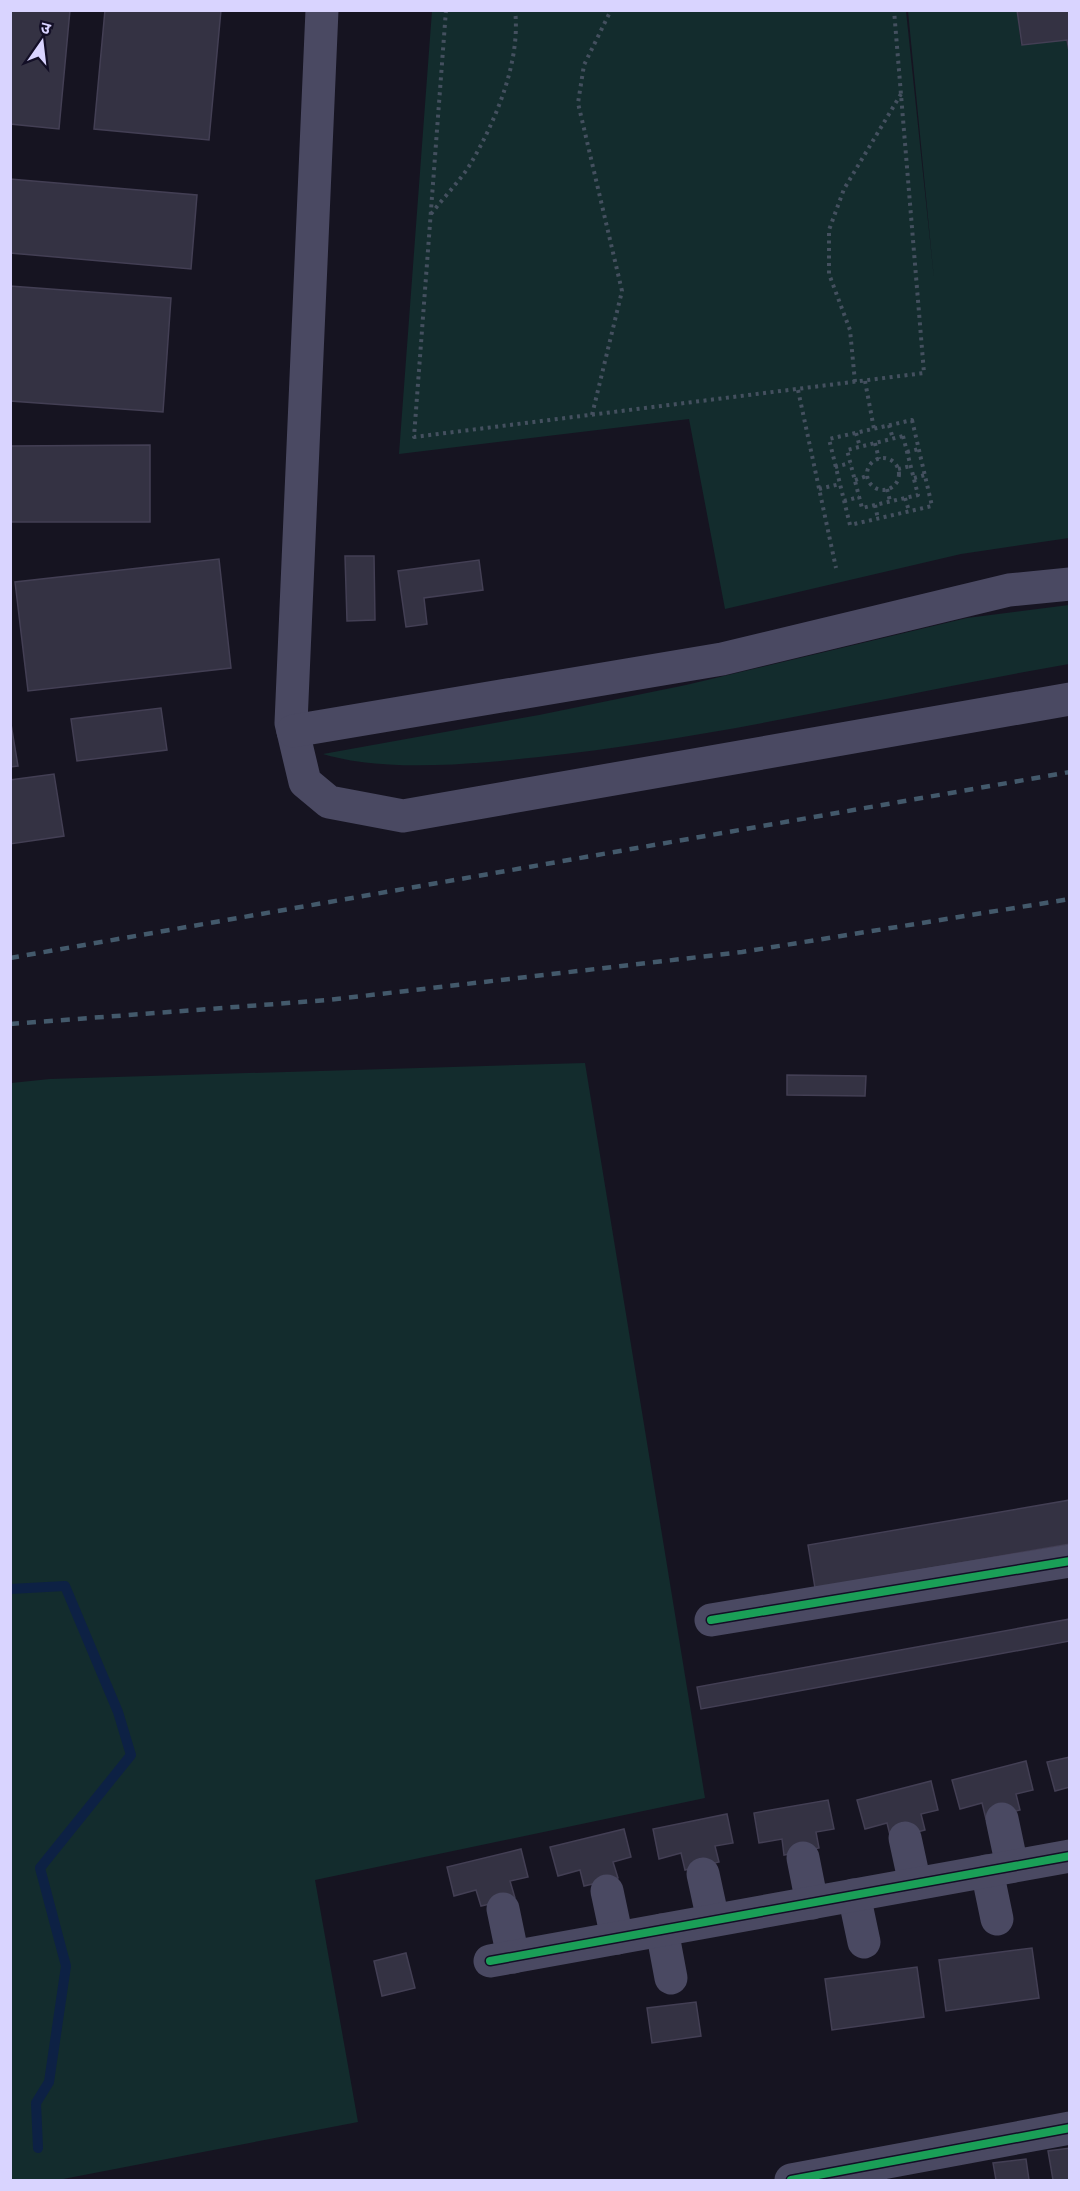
<svg xmlns="http://www.w3.org/2000/svg" width="1080" height="2191" viewBox="0 0 1080 2191" font-family="Inter,'Noto Sans Devanagari',sans-serif">
	<rect width="100%" height="100%" fill="#161421"/>
	<g fill="#132c2d">
		<polygon points="432,11 906,11 934,279 908,11 1017,11 1021,45 1066,40 1070,56 1069,538 961,554 725,609 689,419 399,454"/>
		<path d="M1069,605V664C892,695 718,738 539,757C472,764 387,773 323,754L539,715L686,685L967,618Z"/>
		<polygon points="585,1063 705,1798 315,1880 358,2122 58,2180 11,2180 11,1083 50,1079"/>
	</g>
	<g fill="none" stroke-linecap="round" stroke-linejoin="round">
		<polyline stroke="#0d2144" stroke-width="10" points="10,1589 65,1586 118,1712 131,1755 40,1868 66,1966 49,2082 36,2103 38,2148"/>
	</g>
	<g fill="#343243" stroke="#433f54" stroke-width="1.5">
		<polygon points="10,10 70,10 59,129 10,124"/>
		<polygon points="105,10 221,10 209,140 94,129"/>
		<polygon points="1017,10 1070,10 1070,56 1067,40 1022,45"/>
		<polygon points="10,179 197,195 191,269 10,253"/>
		<polygon points="10,286 171,298 163,412 10,401"/>
		<polygon points="150,445 150,522 10,522 10,446"/>
		<polygon points="345,556 374,556 375,620 347,621"/>
		<polygon points="219,559 231,668 28,691 15,582"/>
		<polygon points="479,560 483,590 424,598 427,624 406,627 398,571"/>
		<polygon points="161,708 167,750 77,761 71,719"/>
		<polygon points="10,718 18,766 10,767"/>
		<polygon points="54,774 64,836 10,844 10,780"/>
		<polygon points="787,1075 866,1076 865,1096 787,1095"/>
		<polygon points="1070,1500 1070,1544 815,1588 808,1545"/>
		<polygon points="1070,1619 1070,1641 701,1709 697,1687"/>
		<polygon points="1070,1757 1070,1787 1055,1791 1047,1762"/>
		<polygon points="1026,1761 1033,1790 1016,1794 1020,1810 986,1819 982,1803 960,1809 952,1780"/>
		<polygon points="931,1781 938,1810 921,1814 925,1830 891,1839 887,1823 865,1829 857,1800"/>
		<polygon points="828,1800 834,1829 816,1832 819,1848 784,1855 782,1839 759,1843 754,1813"/>
		<polygon points="727,1814 733,1843 715,1846 719,1862 685,1870 681,1853 659,1859 653,1829"/>
		<polygon points="624,1829 631,1857 613,1862 618,1878 584,1886 580,1870 558,1876 550,1847"/>
		<polygon points="521,1849 528,1877 510,1881 515,1898 481,1906 476,1890 454,1896 447,1867"/>
		<polygon points="1032,1948 1039,1998 946,2011 939,1960"/>
		<polygon points="406,1953 415,1988 382,1996 374,1961"/>
		<polygon points="917,1967 924,2017 832,2030 825,1979"/>
		<polygon points="696,2002 701,2036 652,2043 647,2008"/>
		<polygon points="1070,2148 1070,2180 1053,2180 1048,2151"/>
		<polygon points="1026,2159 1029,2180 996,2180 993,2163"/>
	</g>
	<g fill="none" stroke-linecap="round" stroke-linejoin="round">
		<g stroke="#44505f" stroke-width="4" stroke-dasharray="3 4.5" stroke-linecap="butt">
			<polyline points="446,10 414,437 924,373 894,10"/>
			<path d="M431,214C444,197 460,181 471,163C496,120 521,61 515,10"/>
			<polyline points="865,381 874,429"/>
			<polyline points="855,382 850,330 829,274 829,230 844,189 901,94"/>
			<polyline points="798,390 836,568"/>
			<polyline points="592,415 622,291 578,103 584,65 611,10"/>
			<polygon points="912,420 932,506 850,525 829,439"/>
			<polyline points="889,425 893,439"/>
			<polyline points="856,433 860,447"/>
			<polygon points="903,436 918,495 862,508 847,450"/>
			<polyline points="875,443 879,459"/>
			<polyline points="907,452 919,449"/>
			<circle cx="883" cy="474" r="16"/>
			<polyline points="835,467 850,463"/>
			<polyline points="898,469 911,466"/>
			<polyline points="914,478 925,475"/>
			<polyline points="855,480 867,476"/>
			<polyline points="819,489 840,484"/>
			<polyline points="887,489 890,501"/>
			<polyline points="905,498 909,511"/>
			<polyline points="844,501 859,497"/>
			<polyline points="875,505 878,519"/>
		</g>
		<g stroke="#4a4962" stroke-width="33">
			<polyline points="322,10 291,723 305,782 329,802 403,816 1070,699"/>
			<polyline points="293,731 722,659 1009,590 1070,584"/>
			<polyline points="711,1620 1070,1561"/>
			<polyline points="1002,1819 1012,1866"/>
			<polyline points="905,1838 915,1884"/>
			<polyline points="803,1858 812,1903"/>
			<polyline points="987,1871 997,1919"/>
			<polyline points="703,1874 713,1920"/>
			<polyline points="607,1891 617,1938"/>
			<polyline points="854,1895 864,1942"/>
			<polyline points="503,1909 513,1957"/>
			<polyline points="662,1930 671,1978"/>
			<polyline points="490,1961 1070,1856"/>
			<polyline points="791,2180 1070,2128"/>
		</g>
		<g stroke="#43596b" stroke-width="4.5" stroke-dasharray="9 8" stroke-linecap="butt">
			<polyline points="10,958 1070,772"/>
			<polyline points="10,1024 328,1000 742,952 1070,899"/>
		</g>
		<defs>
			<g id="cycleway">
				<polyline points="711,1620 1070,1561"/>
				<polyline points="490,1961 1070,1856"/>
				<polyline points="791,2180 1070,2128"/>
			</g>
		</defs>
		<use href="#cycleway" stroke="#130f26" stroke-width="11"/>
		<use href="#cycleway" stroke="#1a9f57" stroke-width="8"/>
	</g>
	<rect width="1080" height="2191" fill="none" stroke="#d9d4ff" stroke-width="24"/>
	<g transform="translate(42 42) rotate(14)" stroke="#130f26" stroke-width="4.5" paint-order="stroke">
	<path d="M0-4.5L10 22L0 15L-10 22Z" fill="#d9d4ff"/>
	<text y="-9" font-size="16" font-weight="bold" text-anchor="middle" fill="#d9d4ff">उ</text>
	</g>
</svg>
